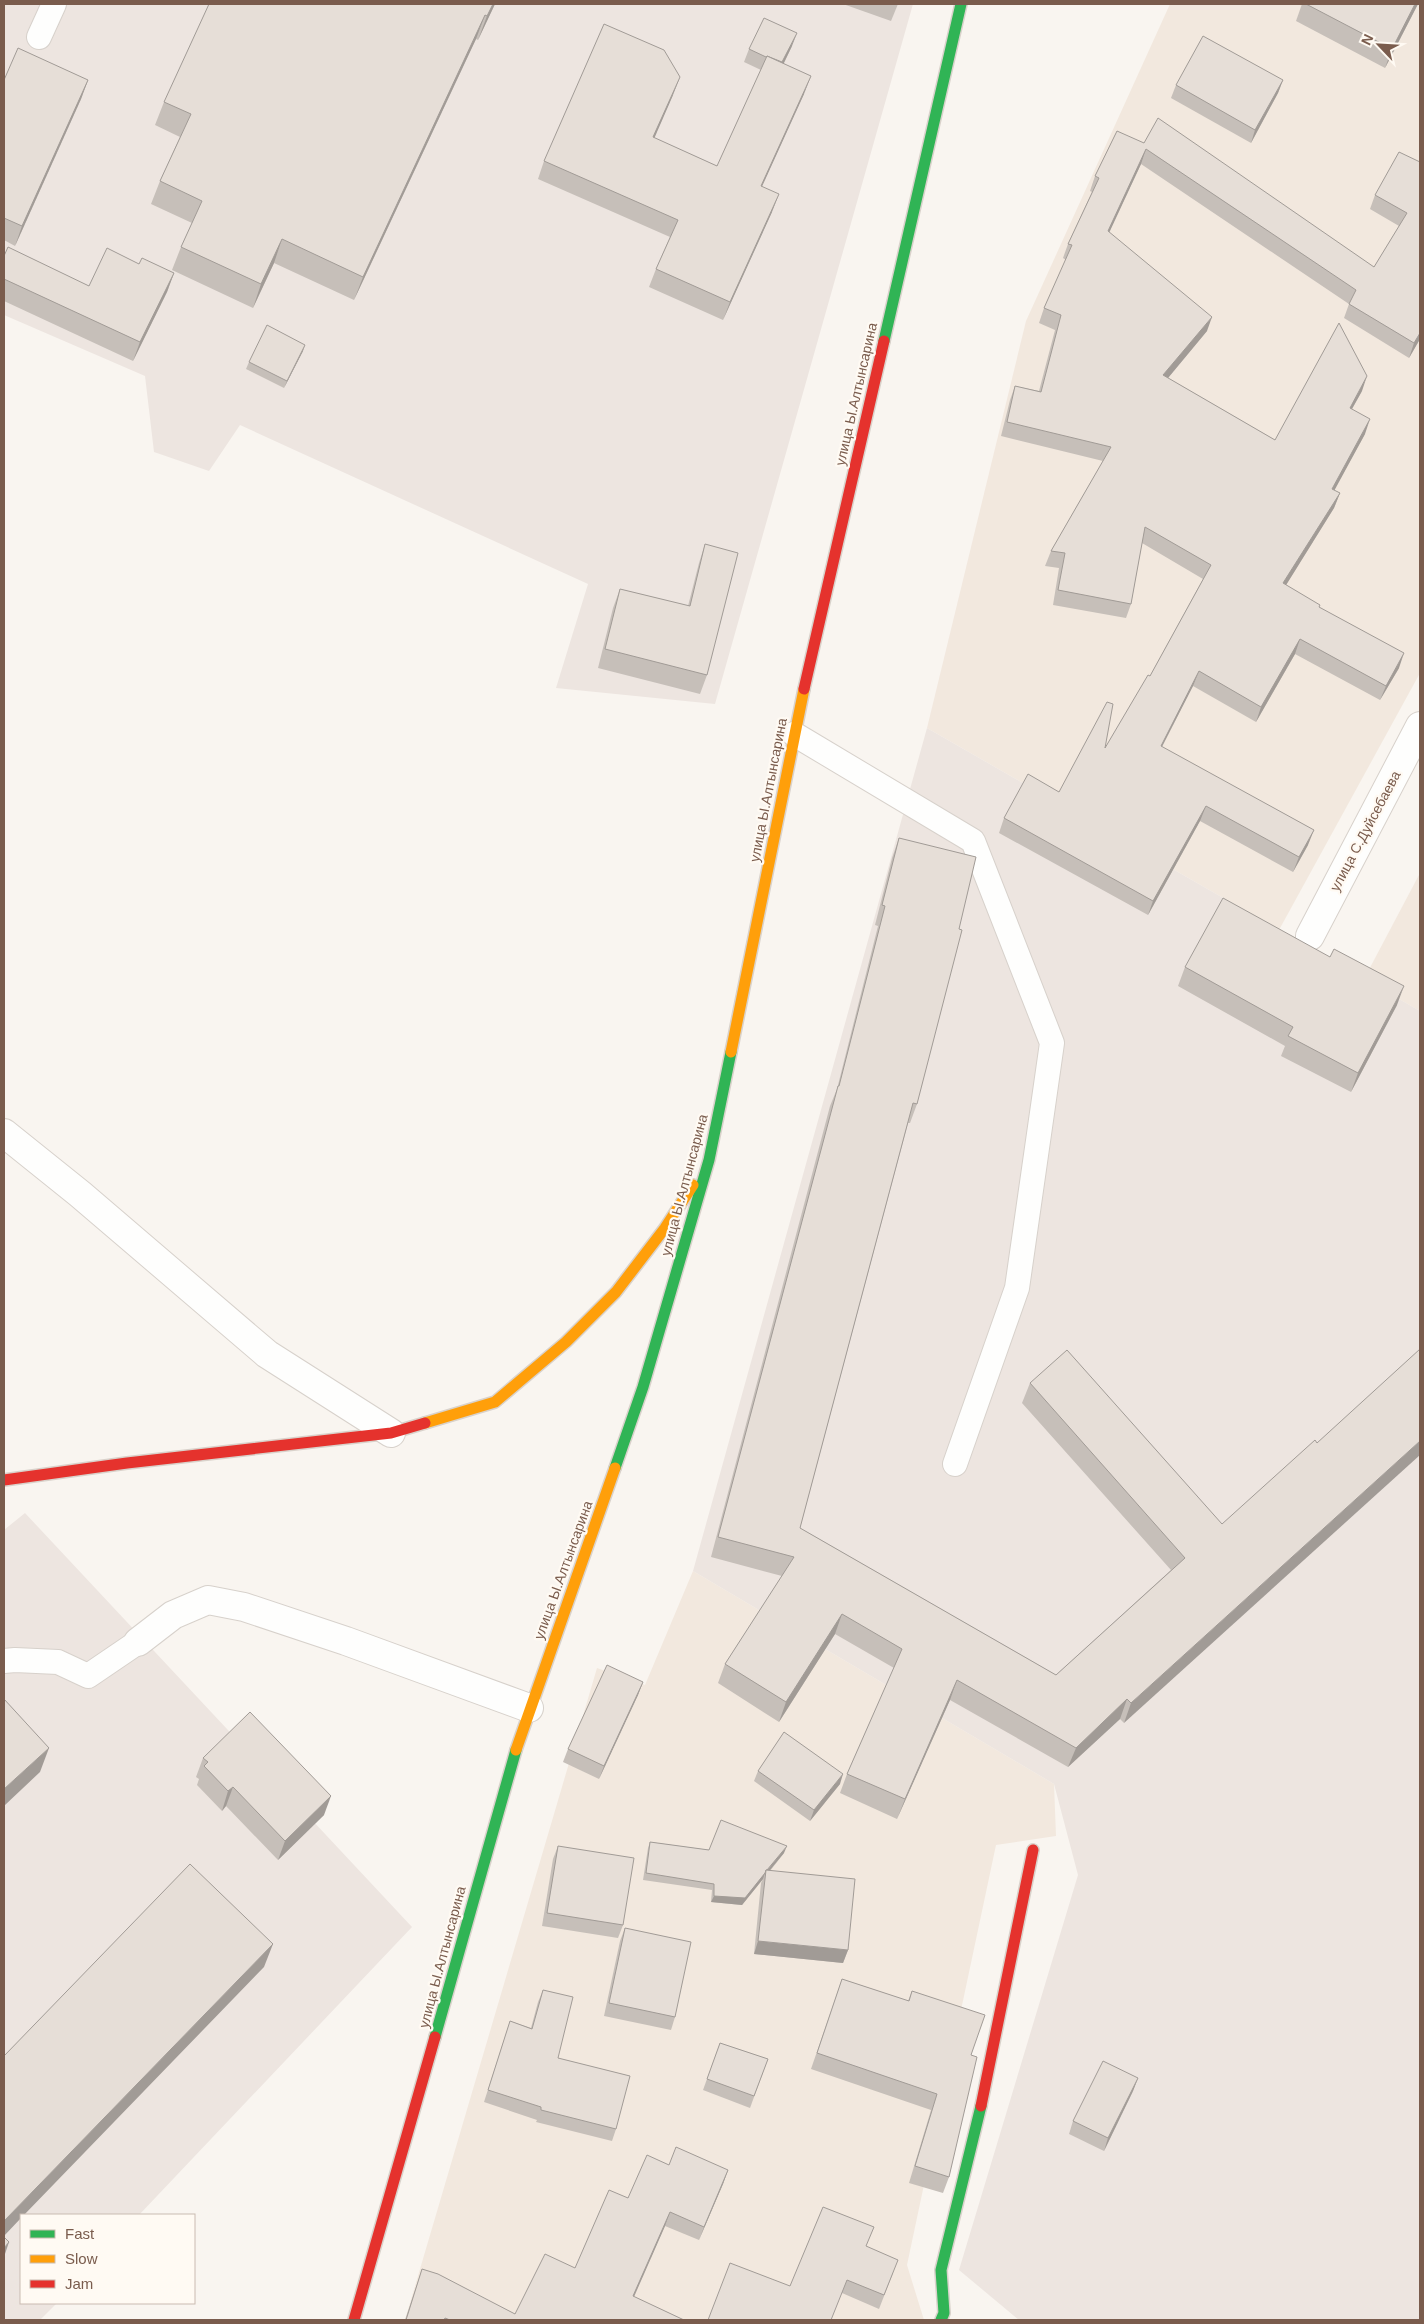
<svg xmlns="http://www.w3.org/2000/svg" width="1424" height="2324" viewBox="0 0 1424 2324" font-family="Helvetica,sans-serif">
	<rect width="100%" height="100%" fill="#f9f5f0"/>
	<g fill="#f2e8de">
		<polygon points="1170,4 1420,4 1420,673 1279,930 927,728 1026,321"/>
		<polygon points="1420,873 1420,1011 1364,979"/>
		<polygon points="693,1571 1054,1784 1056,1836 996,1845 907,2265 924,2320 405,2320 597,1668 645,1685"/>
	</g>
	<g fill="#ede5e0">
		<polygon points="4,4 913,4 715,704 556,688 588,584 240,425 209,471 154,452 145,376 4,315"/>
		<polygon points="927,728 1420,1011 1420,2320 1019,2320 959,2270 1078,1875 1054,1784 693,1571"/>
		<polygon points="25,1513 412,1927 139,2215 21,2215 21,2303 57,2303 40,2320 4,2320 4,1530"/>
	</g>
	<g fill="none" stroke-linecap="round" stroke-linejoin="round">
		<defs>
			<g id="lane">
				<polyline points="39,37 54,4"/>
				<polyline points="794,734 973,841 1052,1043 1017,1288 955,1464"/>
				<polyline points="4,1661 15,1660 58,1662 88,1676 138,1642"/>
			</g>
			<g id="street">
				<polyline points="1310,936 1420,726"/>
				<polyline points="4,1133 80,1194 267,1354 391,1433"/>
				<polyline points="138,1642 173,1615 208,1600 244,1607 346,1641 529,1708"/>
			</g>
			<g id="fast">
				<polyline points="884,341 961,4"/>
				<polyline points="615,1468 643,1387 709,1160 731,1052"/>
				<polyline points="435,2037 516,1750"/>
				<polyline points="941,2320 944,2313 941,2270 981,2106"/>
			</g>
			<g id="slow">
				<polyline points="731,1052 804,689"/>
				<polyline points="425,1423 495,1402 566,1342 616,1292 665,1228 693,1185"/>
				<polyline points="516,1750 615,1468"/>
			</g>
			<g id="jam">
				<polyline points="804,689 884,341"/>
				<polyline points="4,1480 127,1463 391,1433 425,1423"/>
				<polyline points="981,2106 1033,1850"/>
				<polyline points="354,2320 435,2037"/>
			</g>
		</defs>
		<use href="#lane" stroke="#d7d1cb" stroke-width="26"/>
		<use href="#street" stroke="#d7d1cb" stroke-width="30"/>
		<use href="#fast" stroke="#d9d2cb" stroke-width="14"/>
		<use href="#slow" stroke="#d9d2cb" stroke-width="14"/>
		<use href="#jam" stroke="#d9d2cb" stroke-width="14"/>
		<use href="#lane" stroke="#fefefd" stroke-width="24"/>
		<use href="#street" stroke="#fefefd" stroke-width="28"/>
		<use href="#fast" stroke="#30b455" stroke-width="11"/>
		<use href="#slow" stroke="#ff9f0a" stroke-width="11"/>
		<use href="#jam" stroke="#e5322d" stroke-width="11"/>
	</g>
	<g fill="#c6bfb9">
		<polygon points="495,4 478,40 476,39 354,300 274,263 253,308 172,270 181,247 192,223 151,204 160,181 180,137 155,125 164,102"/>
		<polygon points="843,4 898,4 891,21"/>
		<polygon points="1302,4 1418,4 1385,68 1296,21"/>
		<polygon points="792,46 784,63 804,94 762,186 772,212 723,320 649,287 656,269 670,237 538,179 544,161 673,95 654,138 717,166 761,70 744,62 749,49"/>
		<polygon points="4,80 88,80 81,99 15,246 4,240"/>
		<polygon points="1283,80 1278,93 1251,143 1171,98 1176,85"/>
		<polygon points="1117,131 1374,267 1399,226 1370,209 1375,195 1420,162 1420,339 1409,358 1344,318 1349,304 1141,164 1109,232 1207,331 1168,378 1275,440 1362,391 1352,409 1365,434 1334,490 1340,493 1334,508 1286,585 1319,607 1399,668 1380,700 1295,654 1256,722 1193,686 1162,747 1308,845 1293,872 1200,821 1148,915 999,833 1004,818 1059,792 1105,748 1150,676 1203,579 1142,543 1131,604 1126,618 1053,605 1059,568 1045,566 1051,551 1103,461 1001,436 1010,400 1015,386 1039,391 1055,330 1039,323 1044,308 1066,260 1063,258 1068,244 1092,192 1090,191 1095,176"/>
		<polygon points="4,256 89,286 139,264 174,273 167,292 133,361 4,301"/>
		<polygon points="303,351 284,388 246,369 249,362"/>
		<polygon points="705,544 707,675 700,694 598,668 613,608 620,589 688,606 699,563"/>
		<polygon points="899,838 959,929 917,1104 910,1123 908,1123 800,1528 1056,1675 1171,1570 1022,1403 1030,1383 1222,1524 1124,1723 1120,1719 1068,1767 950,1700 897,1819 840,1793 847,1774 894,1668 835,1634 779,1722 718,1683 725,1664 782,1576 711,1557 830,1106 837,1089 878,926 875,925 892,858"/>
		<polygon points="1185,967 1397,1005 1351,1092 1281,1056 1285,1046 1178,986"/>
		<polygon points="643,1682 638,1695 599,1779 563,1762 568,1749"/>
		<polygon points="203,1758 324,1815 278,1860 226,1806 222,1811 197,1785 199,1779 196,1777"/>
		<polygon points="758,1771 840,1784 810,1821 754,1781"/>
		<polygon points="650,1842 709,1850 784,1853 770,1871 848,1950 843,1963 754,1954 761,1883 763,1879 742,1905 711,1902 712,1890 643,1880 648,1848"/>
		<polygon points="558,1846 623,1925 618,1938 542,1926 553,1859"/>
		<polygon points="625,1928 675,2017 671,2030 604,2016 620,1941"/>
		<polygon points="842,1979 908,2001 912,1991 971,2055 949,2177 943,2193 909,2183 931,2110 811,2069"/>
		<polygon points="543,1990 558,2058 616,2129 612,2141 536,2122 537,2120 484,2102 510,2021 531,2028 538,2002"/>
		<polygon points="720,2043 768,2059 750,2108 703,2090"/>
		<polygon points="1138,2078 1133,2091 1104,2151 1069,2134 1073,2121"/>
		<polygon points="669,2165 728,2170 723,2184 699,2240 665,2226 634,2297 684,2320 405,2320 422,2269 515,2314 575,2268 628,2198"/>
		<polygon points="866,2247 893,2273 879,2309 842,2293 790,2286"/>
	</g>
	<g fill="#a19b96">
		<polygon points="493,4 495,4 478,40 487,16"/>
		<polygon points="1415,4 1418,4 1385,68 1392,49"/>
		<polygon points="485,15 476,39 354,300 363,277"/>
		<polygon points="797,33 792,46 777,77 781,64"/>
		<polygon points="811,76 804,94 754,204 761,186"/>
		<polygon points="680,77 673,95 647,155 653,137"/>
		<polygon points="88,80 81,99 15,246 22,226"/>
		<polygon points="1283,80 1278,93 1251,143 1255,130"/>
		<polygon points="1146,149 1141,164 1103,246 1108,231"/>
		<polygon points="779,194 772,212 723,320 730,302"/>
		<polygon points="282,239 274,263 253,308 261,284"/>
		<polygon points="174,273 167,292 133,361 140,342"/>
		<polygon points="1212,317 1207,331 1158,390 1163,375"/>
		<polygon points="1420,333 1420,339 1409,358 1414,343"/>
		<polygon points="305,345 303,351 284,388 287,381"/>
		<polygon points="1367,376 1362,391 1344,423 1350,408"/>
		<polygon points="1370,419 1365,434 1327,504 1332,489"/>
		<polygon points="1340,493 1334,508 1278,598 1283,583"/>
		<polygon points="1300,639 1295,654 1256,722 1261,707"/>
		<polygon points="1404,653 1399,668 1380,700 1386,686"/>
		<polygon points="1199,671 1193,686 1155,760 1161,746"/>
		<polygon points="1206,806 1200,821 1148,915 1153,901"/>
		<polygon points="1314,830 1308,845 1293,872 1299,857"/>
		<polygon points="1404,986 1397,1005 1351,1092 1358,1073"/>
		<polygon points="1420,1441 1420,1455 1124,1723 1131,1703"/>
		<polygon points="842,1614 835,1634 779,1722 786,1702"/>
		<polygon points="957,1680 950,1700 897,1819 905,1799"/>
		<polygon points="643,1682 638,1695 599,1779 604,1766"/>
		<polygon points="1127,1699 1120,1719 1068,1767 1076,1748"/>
		<polygon points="49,1748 40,1772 4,1806 4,1789"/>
		<polygon points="843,1774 840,1784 810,1821 814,1810"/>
		<polygon points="233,1787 226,1806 222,1811 228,1791"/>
		<polygon points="331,1796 324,1815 278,1860 285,1841"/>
		<polygon points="787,1846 784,1853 765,1876 766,1872"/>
		<polygon points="765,1873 763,1879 742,1905 711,1902 714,1896"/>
		<polygon points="758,1941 848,1950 843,1963 754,1954"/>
		<polygon points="273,1944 264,1967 24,2215 21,2215 21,2218 4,2236 4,2221"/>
		<polygon points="1138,2078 1133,2091 1104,2151 1108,2138"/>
		<polygon points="728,2170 723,2184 699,2240 704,2227"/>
		<polygon points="670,2212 665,2226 628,2310 633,2296"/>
		<polygon points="9,2242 4,2257 4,2248"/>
	</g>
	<g fill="#e6ded7" stroke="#a19b96">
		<polygon points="209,4 493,4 487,16 485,15 363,277 282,239 261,284 181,247 202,201 160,181 191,114 164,102"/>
		<polygon points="1306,4 1415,4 1392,49"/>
		<polygon points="764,18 797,33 782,62 767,56 766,57 749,49"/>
		<polygon points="604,24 664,50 680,77 653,137 717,166 767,56 811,76 761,186 779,194 730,302 656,269 678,220 544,161"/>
		<polygon points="1203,36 1283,80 1255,130 1176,85"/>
		<polygon points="18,48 88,80 22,226 4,218 4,80"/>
		<polygon points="1158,118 1374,267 1407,213 1375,195 1399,152 1420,162 1420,333 1414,343 1349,304 1356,290 1146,149 1108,231 1212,317 1163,375 1275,440 1339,323 1367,376 1350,408 1370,419 1332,489 1340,493 1283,583 1320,605 1319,607 1404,653 1386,686 1300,639 1261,707 1199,671 1161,746 1314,830 1299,857 1206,806 1153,901 1004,818 1028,774 1059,792 1107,702 1113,704 1105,748 1148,675 1150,676 1211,565 1145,527 1131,604 1058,590 1065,553 1051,551 1111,447 1007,422 1015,386 1041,392 1061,315 1044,308 1072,245 1068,244 1099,178 1095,176 1117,131 1144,143"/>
		<polygon points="8,247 89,286 107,248 139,264 142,258 174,273 140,342 4,279 4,256"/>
		<polygon points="267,325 305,345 287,381 249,362"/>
		<polygon points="705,544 738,553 707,675 605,649 620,589 690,606"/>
		<polygon points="899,838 976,857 959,929 962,930 917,1104 913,1103 800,1528 1056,1675 1185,1558 1030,1383 1067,1350 1222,1524 1315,1440 1317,1443 1420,1349 1420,1441 1131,1703 1127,1699 1076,1748 957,1680 905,1799 847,1774 902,1649 842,1614 786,1702 725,1664 794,1557 718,1537 838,1086 839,1086 885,906 882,905"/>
		<polygon points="1223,898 1330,957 1334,949 1404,986 1358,1073 1288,1036 1293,1027 1185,967"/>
		<polygon points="607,1665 643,1682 604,1766 568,1749"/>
		<polygon points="4,1699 49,1748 4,1789"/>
		<polygon points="250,1712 331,1796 285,1841 233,1787 228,1791 204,1766 208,1762 203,1758"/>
		<polygon points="784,1732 843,1774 814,1810 758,1771"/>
		<polygon points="721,1820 787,1846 767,1870 766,1870 765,1873 745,1898 714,1896 714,1884 646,1873 650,1842 709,1850"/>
		<polygon points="558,1846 634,1858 623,1925 547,1913"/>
		<polygon points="190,1864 273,1944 4,2221 4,2056"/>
		<polygon points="766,1870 855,1879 848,1950 758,1941"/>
		<polygon points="625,1928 691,1942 675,2017 609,2003"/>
		<polygon points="842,1979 909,2001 912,1991 985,2015 971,2055 977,2057 949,2177 915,2166 937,2094 817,2053"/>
		<polygon points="543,1990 573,1997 558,2058 630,2076 616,2129 541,2110 541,2107 488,2090 510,2021 532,2029"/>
		<polygon points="720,2043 768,2059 754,2096 707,2079"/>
		<polygon points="1103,2061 1138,2078 1108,2138 1073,2121"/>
		<polygon points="676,2147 728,2170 704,2227 670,2212 633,2296 684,2320 450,2320 445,2318 444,2320 406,2320 422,2269 438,2274 515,2314 545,2254 575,2268 609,2190 628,2198 647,2155 669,2165"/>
		<polygon points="823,2207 874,2227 866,2246 898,2260 884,2295 847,2280 831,2320 708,2320 730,2263 790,2286"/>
		<polygon points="4,2237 9,2242 4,2248"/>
	</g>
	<g text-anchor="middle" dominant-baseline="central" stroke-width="4.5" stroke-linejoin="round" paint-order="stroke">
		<g font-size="14" fill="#7a5c4d" stroke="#fffaf3">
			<text transform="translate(856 394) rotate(-77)">улица Ы.Алтынсарина</text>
			<text transform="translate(768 790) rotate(-79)">улица Ы.Алтынсарина</text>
			<text transform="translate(1365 831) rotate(-62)">улица С.Дуйсебаева</text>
			<text transform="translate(684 1185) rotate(-75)">улица Ы.Алтынсарина</text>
			<text transform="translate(563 1570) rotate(-70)">улица Ы.Алтынсарина</text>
			<text transform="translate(442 1957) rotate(-75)">улица Ы.Алтынсарина</text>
		</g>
	</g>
	<rect width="1424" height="2324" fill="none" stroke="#7a5c4d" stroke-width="10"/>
	<rect x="20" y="2214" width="175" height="90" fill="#fffaf3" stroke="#cabbb1"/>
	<rect x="30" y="2230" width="25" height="8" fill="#30b455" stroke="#cabbb1"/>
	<text x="65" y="2239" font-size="15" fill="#7a5c4d">Fast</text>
	<rect x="30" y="2255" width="25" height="8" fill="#ff9f0a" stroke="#cabbb1"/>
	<text x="65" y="2264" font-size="15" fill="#7a5c4d">Slow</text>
	<rect x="30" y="2280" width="25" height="8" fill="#e5322d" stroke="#cabbb1"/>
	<text x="65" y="2289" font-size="15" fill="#7a5c4d">Jam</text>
	<g transform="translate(1379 45) rotate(295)" stroke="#fffaf3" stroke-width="4" paint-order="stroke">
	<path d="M0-4L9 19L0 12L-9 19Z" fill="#7a5c4d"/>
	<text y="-8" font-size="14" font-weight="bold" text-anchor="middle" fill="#7a5c4d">N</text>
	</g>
</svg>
